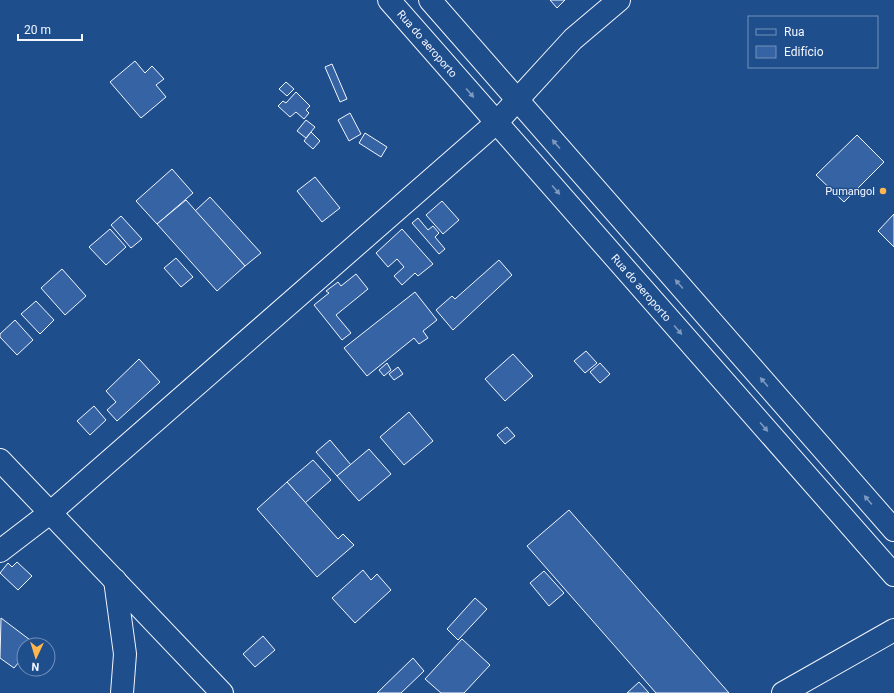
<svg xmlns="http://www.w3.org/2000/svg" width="894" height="693" viewBox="0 0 894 693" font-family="Roboto,sans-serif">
	<rect width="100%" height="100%" fill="#1f4e8c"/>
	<g fill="#3563a3" stroke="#f2f6ff">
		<polygon points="550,0 565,0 557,8"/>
		<polygon points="135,61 145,73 152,66 164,79 156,85 166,97 141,118 110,82"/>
		<polygon points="332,64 347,99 340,102 325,67"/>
		<polygon points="286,82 294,89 287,96 279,89"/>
		<polygon points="296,92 310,106 306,110 309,113 304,119 296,112 290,117 278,106 283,101 286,103"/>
		<polygon points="350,113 361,134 349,141 338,120"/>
		<polygon points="306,120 315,127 306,138 297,131"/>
		<polygon points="311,132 320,141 313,149 304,141"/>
		<polygon points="365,133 387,147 381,157 359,143"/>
		<polygon points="857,135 884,162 844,202 816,175"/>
		<polygon points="172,169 193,193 157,224 136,201"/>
		<polygon points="315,177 340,208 322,222 297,191"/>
		<polygon points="210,197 261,253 245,266 195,211"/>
		<polygon points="186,200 245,266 217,291 157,224"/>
		<polygon points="442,201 459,220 443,234 426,215"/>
		<polygon points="894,214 894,247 878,231"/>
		<polygon points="121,216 142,239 131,248 111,225"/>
		<polygon points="418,218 428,230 433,226 439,233 435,237 445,249 439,254 412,223"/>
		<polygon points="110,229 126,247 106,265 89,247"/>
		<polygon points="402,229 433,264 418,276 415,273 402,285 394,276 404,267 397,259 388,267 376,253"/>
		<polygon points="176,258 193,277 181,287 164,268"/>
		<polygon points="499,260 512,275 453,330 436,310 452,296 455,299"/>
		<polygon points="62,269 86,296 65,315 41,288"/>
		<polygon points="356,274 368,289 336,315 351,333 342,340 314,305 329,293 326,291 338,282 341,286"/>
		<polygon points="415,292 437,320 423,331 428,338 419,344 414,338 367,376 344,348"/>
		<polygon points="36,301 54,320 40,334 21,314"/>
		<polygon points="15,320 33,340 17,355 0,337 0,334"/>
		<polygon points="586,351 597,363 585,373 574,361"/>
		<polygon points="513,354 533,376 505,401 485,379"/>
		<polygon points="139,359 160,382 117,421 107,410 116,402 106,391"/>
		<polygon points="387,363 391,370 384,376 379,370"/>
		<polygon points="600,363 610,374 600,383 590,372"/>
		<polygon points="398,367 403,374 394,380 389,374"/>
		<polygon points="94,406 106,420 90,435 77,421"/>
		<polygon points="409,412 433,441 404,465 380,437"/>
		<polygon points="507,427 515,436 505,444 497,435"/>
		<polygon points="330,440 351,465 337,476 316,452"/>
		<polygon points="369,449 391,474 359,501 337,476"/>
		<polygon points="313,460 331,480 305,503 287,482"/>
		<polygon points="287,482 338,539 343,534 354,545 317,577 257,509"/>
		<polygon points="569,510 729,693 656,693 527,546"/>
		<polygon points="17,562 32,576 18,590 0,573 8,563 12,567"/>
		<polygon points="363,570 371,580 377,574 391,590 355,623 332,598"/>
		<polygon points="544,571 564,593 549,606 530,583"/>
		<polygon points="475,598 487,609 458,640 447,629"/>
		<polygon points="1,618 34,643 24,645 24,656 14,668 0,658"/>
		<polygon points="263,636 275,650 255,667 243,654"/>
		<polygon points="462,639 490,665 464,693 441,693 425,679"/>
		<polygon points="413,658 424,671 401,693 377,693"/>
		<polygon points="639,682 649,693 627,693"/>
	</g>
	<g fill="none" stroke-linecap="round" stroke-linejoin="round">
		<defs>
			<g id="minor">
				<polyline points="0,460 222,693"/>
				<polyline points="0,551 51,512 496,123 573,39 619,0"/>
				<polyline points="115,580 125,654 122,693"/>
				<polyline points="783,693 894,630"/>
			</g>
			<g id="major">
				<polyline points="389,0 894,575"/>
				<polyline points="430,0 894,530"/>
			</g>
		</defs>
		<use href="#minor" stroke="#f2f6ff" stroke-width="24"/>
		<use href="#major" stroke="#f2f6ff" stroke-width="24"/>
		<use href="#minor" stroke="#1f4e8c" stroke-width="22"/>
		<use href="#major" stroke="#1f4e8c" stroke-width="22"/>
	</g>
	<defs><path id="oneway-solid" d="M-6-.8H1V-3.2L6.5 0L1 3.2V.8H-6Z"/></defs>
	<g fill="#7e9ac0">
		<use href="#oneway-solid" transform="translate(470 93) rotate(49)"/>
		<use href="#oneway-solid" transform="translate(556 144) rotate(-131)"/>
		<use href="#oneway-solid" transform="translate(556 190) rotate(49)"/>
		<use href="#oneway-solid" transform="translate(679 284) rotate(-131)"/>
		<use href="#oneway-solid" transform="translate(678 330) rotate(49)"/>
		<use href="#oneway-solid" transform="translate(764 382) rotate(-131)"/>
		<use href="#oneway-solid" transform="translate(764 427) rotate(49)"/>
		<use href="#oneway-solid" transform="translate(868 500) rotate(-131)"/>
	</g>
	<circle fill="#ffb74d" stroke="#1f4e8c" stroke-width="1.5" cx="883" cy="191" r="4"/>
	<g text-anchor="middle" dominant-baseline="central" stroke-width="3" stroke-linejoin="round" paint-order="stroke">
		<g font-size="11" fill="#f2f6ff" stroke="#1f4e8c">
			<text transform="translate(427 44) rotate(49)">Rua do aeroporto</text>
			<text transform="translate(641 288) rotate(49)">Rua do aeroporto</text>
		</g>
		<g font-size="11" fill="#f2f6ff" stroke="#1f4e8c" text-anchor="end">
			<text x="875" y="191">Pumangol</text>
		</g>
	</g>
	<rect x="748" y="16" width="130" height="52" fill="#1f4e8c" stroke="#7391ba"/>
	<rect x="756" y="29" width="20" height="6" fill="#1f4e8c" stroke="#7391ba"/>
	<text x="784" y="36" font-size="12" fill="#f2f6ff">Rua</text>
	<rect x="756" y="46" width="20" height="12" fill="#3563a3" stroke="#7391ba"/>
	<text x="784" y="56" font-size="12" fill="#f2f6ff">Edifício</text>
	<g transform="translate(36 657) rotate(184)"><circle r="19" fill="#1f4e8c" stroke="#7391ba"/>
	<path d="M0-3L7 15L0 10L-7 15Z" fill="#ffb74d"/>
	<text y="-6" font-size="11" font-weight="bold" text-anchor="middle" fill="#f2f6ff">N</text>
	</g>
	<path d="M18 34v6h64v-6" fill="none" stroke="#f2f6ff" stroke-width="2"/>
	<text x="24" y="34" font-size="12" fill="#f2f6ff" stroke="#1f4e8c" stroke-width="3" paint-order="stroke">20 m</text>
</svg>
